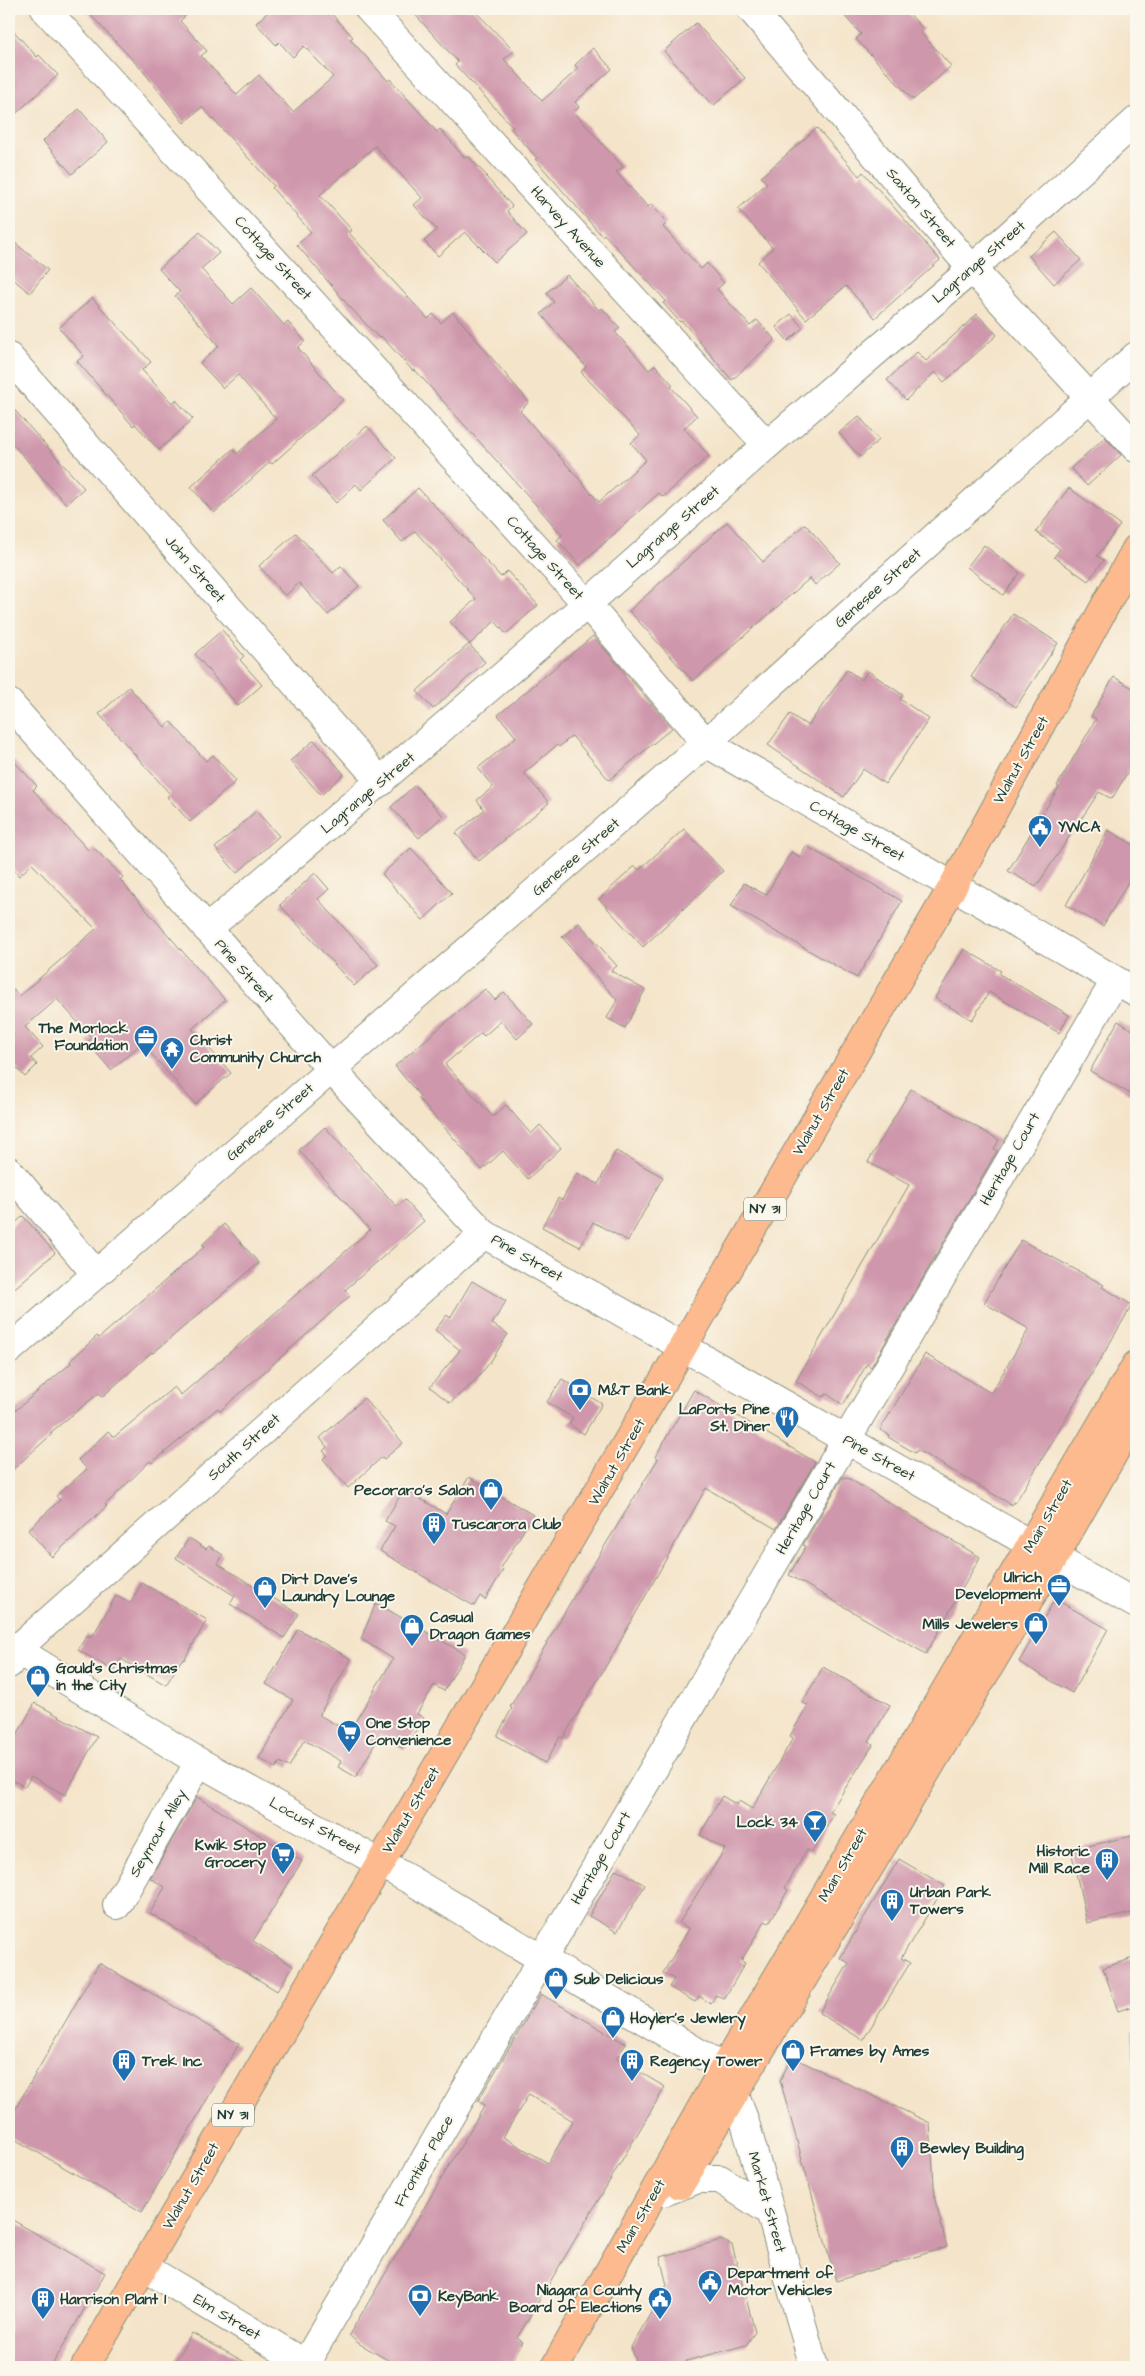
<svg xmlns="http://www.w3.org/2000/svg" width="1145" height="2376" viewBox="0 0 1145 2376" font-family="'Architects Daughter',sans-serif">
	<rect width="100%" height="100%" fill="#fbf7ec"/>
	<filter id="ink" filterUnits="userSpaceOnUse"><feTurbulence type="fractalNoise" baseFrequency=".02" numOctaves="2"/><feDisplacementMap in="SourceGraphic" scale="10" xChannelSelector="R" yChannelSelector="G"/><feConvolveMatrix kernelMatrix="1 2 1 2 8 2 1 2 1" color-interpolation-filters="sRGB"/></filter>
	<filter id="wash" filterUnits="userSpaceOnUse"><feTurbulence type="fractalNoise" baseFrequency=".0096" numOctaves="4" result="noise"/><feDisplacementMap in="SourceGraphic" scale="20" xChannelSelector="R" yChannelSelector="G"/><feGaussianBlur stdDeviation="1.12" result="paint"/><feColorMatrix in="noise" values="0 0 0 0 0 0 0 0 0 0 0 0 0 0 0 0 0 1.4 0 .05"/><feComposite in="paint" operator="in"/></filter>
	<g filter="url(#wash)">
		<rect width="100%" height="100%" fill="#f4e4c9"/>
		<polygon fill="#3eaabd" stroke="#2e7478" points="1136,2031 1136,2103 1133,2032"/>
		<g id="blocks">
			<g fill="#cf97ac" fill-rule="evenodd">
				<polygon points="85,9 193,9 180,21 207,51 201,56 237,95 259,75 293,112 333,77 304,46 293,57 279,42 276,45 256,23 271,9 327,9 353,37 350,39 388,81 390,79 437,132 440,129 465,158 468,156 487,176 486,177 512,206 507,211 527,234 495,262 465,232 438,256 424,241 437,230 414,205 422,198 375,146 320,195 352,230 349,233 428,319 433,314 441,323 453,312 529,402 520,411 599,502 646,460 631,443 640,435 581,372 586,367 541,314 554,302 546,293 567,275 599,310 602,308 620,328 615,332 649,370 655,365 673,385 671,387 697,416 684,428 709,456 663,497 659,493 580,565 557,540 562,535 530,498 415,370 413,371 381,336 379,338 348,305 297,245 311,232 272,188 274,186 202,107 184,123 143,71"/>
				<polygon points="410,9 473,9 514,51 504,59 542,101 578,69 575,65 593,48 612,69 575,102 579,107 574,112 623,167 616,172 648,207 651,204 667,223 663,227 701,269 707,263 724,283 717,289 750,326 757,320 775,340 732,380 682,321 680,322 663,303 666,301 604,234 602,236 535,159 537,158 511,129 513,127 455,65 458,62"/>
				<polygon points="838,9 905,9 923,29 920,32 951,66 913,100 856,39 861,34"/>
				<polygon points="696,23 745,78 713,106 664,51"/>
				<polygon points="9,26 37,57 39,55 58,75 9,120"/>
				<polygon points="79,109 108,142 72,174 43,141"/>
				<polygon points="817,128 859,176 863,172 940,260 875,318 846,286 806,319 758,262 773,248 738,209 767,183 761,177"/>
				<polygon points="200,232 219,253 201,269 233,304 251,288 284,325 288,322 305,341 298,348 343,400 272,464 270,462 214,513 191,487 233,449 237,454 276,419 238,375 223,388 200,363 219,346 175,296 180,292 159,269"/>
				<polygon points="1056,232 1081,260 1054,284 1029,256"/>
				<polygon points="9,238 48,270 30,293 9,276"/>
				<polygon points="92,298 151,362 142,370 172,403 176,400 193,419 159,450 135,424 133,426 77,361 84,356 59,328"/>
				<polygon points="791,314 803,328 788,341 776,327"/>
				<polygon points="977,314 997,335 944,382 935,372 906,400 887,380 917,352 926,361"/>
				<polygon points="9,404 84,488 66,504 9,440"/>
				<polygon points="859,416 879,440 860,457 839,433"/>
				<polygon points="367,426 396,458 361,490 356,484 336,503 312,476"/>
				<polygon points="1105,437 1121,455 1087,486 1071,468"/>
				<polygon points="418,488 501,577 507,571 538,605 506,634 495,621 470,644 450,622 476,599 415,531 402,542 383,520"/>
				<polygon points="1069,488 1120,525 1097,556 1104,560 1088,581 1054,557 1060,549 1036,532"/>
				<polygon points="727,522 763,562 805,524 840,563 815,585 810,578 693,681 629,611"/>
				<polygon points="296,533 333,573 341,566 359,586 328,615 299,583 285,596 259,566"/>
				<polygon points="984,545 1020,573 1003,595 967,567"/>
				<polygon points="1013,614 1058,643 1016,707 971,677"/>
				<polygon points="222,630 244,656 240,660 262,685 238,706 195,654"/>
				<polygon points="593,636 672,728 609,780 572,736 559,747 557,745 524,773 549,803 479,861 456,833 484,810 477,800 493,787 478,768 516,737 498,715"/>
				<polygon points="469,644 485,662 433,709 417,691"/>
				<polygon points="847,670 862,680 868,671 903,695 900,699 929,719 885,784 863,769 844,797 768,745 790,714 808,726"/>
				<polygon points="1114,677 1136,690 1136,757 1112,799 1099,792 1036,887 1008,871 1059,787 1057,786 1096,719 1091,716"/>
				<polygon points="129,687 165,727 171,722 206,761 213,755 236,781 190,822 167,797 170,794 99,714"/>
				<polygon points="314,740 344,774 321,795 290,761"/>
				<polygon points="9,756 37,786 33,790 90,852 94,848 123,877 120,880 225,1000 192,1029 231,1073 195,1104 142,1043 111,1070 87,1042 92,1038 57,999 25,1027 43,1047 31,1058 37,1065 25,1077 9,1059 9,985 19,996 96,929 32,864 19,876 9,865"/>
				<polygon points="415,785 443,816 419,838 391,807"/>
				<polygon points="256,811 279,836 237,873 215,848"/>
				<polygon points="684,829 723,871 643,947 599,899 635,866 639,870"/>
				<polygon points="1108,830 1136,846 1136,868 1103,926 1066,905"/>
				<polygon points="806,846 902,901 857,978 731,906 744,883 766,895 791,852 800,857"/>
				<polygon points="411,848 452,893 423,920 382,874"/>
				<polygon points="315,873 329,889 318,899 378,965 354,986 280,905"/>
				<polygon points="579,923 617,966 611,971 645,990 625,1028 607,1018 617,1000 562,937"/>
				<polygon points="964,949 1001,971 999,974 1069,1015 1059,1033 989,992 972,1020 935,998"/>
				<polygon points="485,989 495,1000 504,992 533,1024 517,1039 501,1021 484,1036 481,1033 445,1064 493,1117 506,1105 531,1134 540,1125 561,1148 528,1179 503,1151 482,1170 418,1098 420,1096 395,1066"/>
				<polygon points="1118,1021 1136,1032 1136,1097 1090,1071"/>
				<polygon points="911,1089 999,1140 994,1149 997,1151 871,1367 867,1364 843,1405 827,1394 823,1397 796,1381 909,1185 868,1162"/>
				<polygon points="325,1127 397,1207 405,1200 424,1221 345,1290 350,1296 220,1411 218,1408 152,1463 150,1461 105,1505 107,1506 52,1557 28,1530 60,1500 56,1496 87,1469 78,1460 108,1431 114,1437 174,1387 181,1395 370,1230 299,1150"/>
				<polygon points="616,1151 663,1177 628,1241 593,1222 580,1247 542,1227 558,1198 562,1200 577,1173 598,1184"/>
				<polygon points="23,1216 55,1253 9,1293 9,1229"/>
				<polygon points="224,1224 259,1263 153,1353 152,1352 102,1397 99,1393 50,1433 52,1434 9,1473 9,1416 71,1363 70,1361 97,1336 99,1338 204,1247 202,1245"/>
				<polygon points="1021,1240 1104,1285 1102,1287 1132,1305 1048,1449 1015,1503 1013,1502 1012,1505 917,1450 915,1453 888,1437 889,1435 880,1430 925,1354 991,1393 1029,1329 984,1303"/>
				<polygon points="472,1281 506,1301 492,1324 508,1334 491,1361 475,1381 450,1403 430,1387 460,1350 435,1330 447,1315 450,1318"/>
				<polygon points="562,1379 602,1404 584,1434 569,1424 573,1418 547,1402"/>
				<polygon points="694,1390 815,1462 776,1529 706,1488 613,1654 563,1738 560,1737 545,1763 497,1736 512,1708 510,1707 574,1596 658,1459 655,1457"/>
				<polygon points="364,1398 403,1443 384,1459 382,1457 348,1488 323,1459 327,1455 323,1451 327,1447 320,1438"/>
				<polygon points="469,1477 533,1515 501,1568 503,1570 485,1600 480,1596 474,1606 380,1551 395,1526 385,1521 404,1489 446,1514"/>
				<polygon points="846,1477 980,1557 926,1654 789,1575 806,1546 803,1545 842,1478"/>
				<polygon points="189,1538 206,1549 209,1546 223,1555 218,1564 299,1614 284,1638 230,1604 235,1596 176,1558"/>
				<polygon points="142,1583 207,1620 184,1660 182,1659 166,1685 121,1659 114,1671 78,1650 87,1635 92,1637 116,1596 130,1603"/>
				<polygon points="1055,1599 1108,1629 1072,1693 1019,1662"/>
				<polygon points="376,1603 465,1654 444,1691 434,1685 417,1714 424,1718 404,1749 380,1735 356,1777 338,1767 341,1761 304,1740 289,1767 280,1762 276,1768 259,1758 293,1700 266,1684 298,1629 351,1659 319,1715 349,1732 393,1659 361,1639"/>
				<polygon points="823,1667 890,1705 869,1742 873,1745 830,1812 834,1814 812,1852 807,1850 785,1888 788,1890 769,1923 765,1921 741,1961 745,1963 724,1999 716,1995 711,2004 699,1996 695,2002 669,1987 674,1979 663,1973 689,1929 679,1923 725,1849 700,1835 722,1796 737,1805 739,1801 752,1809 793,1738 790,1736 808,1705 802,1703"/>
				<polygon points="35,1703 97,1737 65,1795 31,1776 25,1787 9,1778 9,1749"/>
				<polygon points="197,1797 302,1861 253,1941 293,1966 277,1991 150,1913 165,1887 150,1878"/>
				<polygon points="1136,1835 1136,1912 1087,1923 1071,1850"/>
				<polygon points="899,1859 945,1886 901,1958 910,1963 863,2040 819,2013 849,1963 840,1958"/>
				<polygon points="616,1869 645,1885 617,1932 589,1916"/>
				<polygon points="1136,1957 1136,2005 1118,2011 1103,1968"/>
				<polygon points="99,1963 239,2044 142,2212 9,2136 9,2120"/>
				<path d="M541,1994L626,2044L616,2058L665,2087L517,2338L523,2342L509,2367H400L358,2343L349,2335L485,2105L478,2101ZM529,2094L573,2121L548,2163L503,2137Z"/>
				<polygon points="792,2057 930,2123 935,2200 947,2247 836,2281 780,2080"/>
				<polygon points="9,2218 105,2273 51,2367 9,2367"/>
				<polygon points="721,2240 732,2245 755,2332 746,2345 686,2361 688,2367 638,2367 631,2347 667,2285 660,2257"/>
				<polygon points="192,2333 254,2367 172,2367"/>
			</g>
		</g>
	</g>
	<g filter="url(#ink)">
		<use href="#blocks" fill-opacity="0" stroke="#8a907e" stroke-width="1"/>
		<g fill="none" stroke-linecap="round" stroke-linejoin="round">
			<defs>
				<g id="minor">
					<polyline points="45,9 587,604 706,743 1136,992"/>
					<polyline points="369,9 767,445"/>
					<polyline points="751,9 972,269 1136,448"/>
					<polyline points="9,357 381,782"/>
					<polyline points="9,703 331,1069 484,1234 1136,1604"/>
					<polyline points="207,929 587,604 767,445 972,269 1136,121"/>
					<polyline points="9,1171 96,1274"/>
					<polyline points="9,1350 706,743 1136,356"/>
					<polyline points="9,1645 199,1762 412,1881 724,2068 744,2119 814,2367"/>
					<polyline points="9,1664 17,1649 484,1234"/>
					<polyline points="117,1905 199,1762"/>
					<polyline points="664,2192 698,2179 720,2179 769,2211"/>
					<polyline points="144,2267 311,2367"/>
					<polyline points="305,2364 1115,981"/>
				</g>
				<g id="major">
					<polyline points="680,2185 1055,1556 1136,1414"/>
					<polyline points="555,2367 724,2068 1136,1365"/>
				</g>
				<polyline id="highway" points="85,2367 953,886 1136,549"/>
			</defs>
			<use href="#minor" stroke="#8a907e" stroke-width="30"/>
			<use href="#major" stroke="#8a907e" stroke-width="30"/>
			<use href="#highway" stroke="#8a907e" stroke-width="30"/>
			<use href="#minor" stroke="#fff" stroke-width="28"/>
			<use href="#major" stroke="#fcba8e" stroke-width="28"/>
			<use href="#highway" stroke="#fcba8e" stroke-width="28"/>
		</g>
	</g>
	<defs>
		<symbol id="civic-pin" viewBox="-11 -11 22 30"><path d="M0 17L-7.5 6A9.5 9.5 0 1 1 7.5 6Z" fill="#1f6fb2" stroke="#fbf7ec"/><path d="M-.6-6.5H3V-4.5H.6V-3L4-1V1h2V6H-6V1h2V-1L-.6-3ZM-1.2 2.5V6h2.4V2.5Z" fill="#fff"/></symbol>
		<symbol id="office-pin" viewBox="-11 -11 22 30"><path d="M0 17L-7.5 6A9.5 9.5 0 1 1 7.5 6Z" fill="#1f6fb2" stroke="#fbf7ec"/><path d="M-6-3h4V-5.5h4V-3h4V5H-6ZM-1-4.5V-3h2v-1.5ZM-6 0V1H6V0Z" fill="#fff"/></symbol>
		<symbol id="temple-pin" viewBox="-11 -11 22 30"><path d="M0 17L-7.5 6A9.5 9.5 0 1 1 7.5 6Z" fill="#1f6fb2" stroke="#fbf7ec"/><path d="M0-6L5-2H3V0L6.5 2.5H4V6H1.5V3h-3V6H-4V2.5H-6.5L-3 0V-2H-5Z" fill="#fff"/></symbol>
		<symbol id="bank-pin" viewBox="-11 -11 22 30"><path d="M0 17L-7.5 6A9.5 9.5 0 1 1 7.5 6Z" fill="#1f6fb2" stroke="#fbf7ec"/><path d="M-6-4H6V4H-6ZM0-2.3a2.3 2.3 0 1 0 0 4.6a2.3 2.3 0 1 0 0-4.6Z" fill="#fff"/></symbol>
		<symbol id="restaurant-pin" viewBox="-11 -11 22 30"><path d="M0 17L-7.5 6A9.5 9.5 0 1 1 7.5 6Z" fill="#1f6fb2" stroke="#fbf7ec"/><path d="M-5-6h1v4h1v-4h1v4h1v-4h1v5L-1.5 .5V6h-2V.5L-5-1ZM5-6V6H3V1.5H1.5Q1.5-4 5-6Z" fill="#fff"/></symbol>
		<symbol id="shop-pin" viewBox="-11 -11 22 30"><path d="M0 17L-7.5 6A9.5 9.5 0 1 1 7.5 6Z" fill="#1f6fb2" stroke="#fbf7ec"/><path d="M-5-2.5h2.3a2.7 3.5 0 0 1 5.4 0H5L5.5 6h-11ZM-1.5-2.5h3a1.5 2.3 0 0 0-3 0Z" fill="#fff"/></symbol>
		<symbol id="building-pin" viewBox="-11 -11 22 30"><path d="M0 17L-7.5 6A9.5 9.5 0 1 1 7.5 6Z" fill="#1f6fb2" stroke="#fbf7ec"/><path d="M-4-6H4V6H1V3H-1V6H-4ZM-2.5-4.3h1.7v1.8h-1.7ZM.8-4.3h1.7v1.8H.8ZM-2.5-1h1.7V.8h-1.7ZM.8-1h1.7V.8H.8Z" fill="#fff"/></symbol>
		<symbol id="supermarket-pin" viewBox="-11 -11 22 30"><path d="M0 17L-7.5 6A9.5 9.5 0 1 1 7.5 6Z" fill="#1f6fb2" stroke="#fbf7ec"/><path d="M-6-5.5h2.5l.6 2H6L4.5 2H-2.5L-4.4-4H-6ZM-1.5 3.2a1.3 1.3 0 1 0 .1 0ZM3 3.2a1.3 1.3 0 1 0 .1 0Z" fill="#fff"/></symbol>
		<symbol id="bar-pin" viewBox="-11 -11 22 30"><path d="M0 17L-7.5 6A9.5 9.5 0 1 1 7.5 6Z" fill="#1f6fb2" stroke="#fbf7ec"/><path d="M-6-5H6L.8 .8V4.5H3.5V6h-7V4.5H-.8V.8Z" fill="#fff"/></symbol>
	</defs>
	<g fill-rule="evenodd">
		<use href="#civic-pin" x="1026" y="813" width="28" height="38"/>
		<use href="#office-pin" x="132" y="1023" width="28" height="38"/>
		<use href="#temple-pin" x="158" y="1035" width="28" height="38"/>
		<use href="#bank-pin" x="566" y="1376" width="28" height="38"/>
		<use href="#restaurant-pin" x="773" y="1404" width="28" height="38"/>
		<use href="#shop-pin" x="477" y="1476" width="28" height="38"/>
		<use href="#building-pin" x="420" y="1510" width="28" height="38"/>
		<use href="#office-pin" x="1045" y="1572" width="28" height="38"/>
		<use href="#shop-pin" x="251" y="1574" width="28" height="38"/>
		<use href="#shop-pin" x="1022" y="1610" width="28" height="38"/>
		<use href="#shop-pin" x="398" y="1612" width="28" height="38"/>
		<use href="#shop-pin" x="24" y="1663" width="28" height="38"/>
		<use href="#supermarket-pin" x="335" y="1718" width="28" height="38"/>
		<use href="#bar-pin" x="801" y="1808" width="28" height="38"/>
		<use href="#supermarket-pin" x="269" y="1840" width="28" height="38"/>
		<use href="#building-pin" x="1093" y="1846" width="28" height="38"/>
		<use href="#building-pin" x="878" y="1887" width="28" height="38"/>
		<use href="#shop-pin" x="542" y="1965" width="28" height="38"/>
		<use href="#shop-pin" x="599" y="2004" width="28" height="38"/>
		<use href="#shop-pin" x="779" y="2037" width="28" height="38"/>
		<use href="#building-pin" x="110" y="2047" width="28" height="38"/>
		<use href="#building-pin" x="618" y="2047" width="28" height="38"/>
		<use href="#building-pin" x="888" y="2134" width="28" height="38"/>
		<use href="#civic-pin" x="696" y="2268" width="28" height="38"/>
		<use href="#bank-pin" x="406" y="2282" width="28" height="38"/>
		<use href="#building-pin" x="29" y="2285" width="28" height="38"/>
		<use href="#civic-pin" x="646" y="2285" width="28" height="38"/>
	</g>
	<g text-anchor="middle" dominant-baseline="central" stroke-width="4" stroke-linejoin="round" paint-order="stroke">
		<g fill="#fbf7ec" stroke="#61756b" stroke-width="1">
			<rect x="744" y="1197.5" width="42" height="23" rx="4"/>
			<rect x="212" y="2103.5" width="42" height="23" rx="4"/>
		</g>
		<g font-size="14" font-weight="bold" fill="#1f3d34">
			<text x="765" y="1209">NY 31</text>
			<text x="233" y="2115">NY 31</text>
		</g>
		<g font-size="15" fill="#1f3d34" stroke="#fbf7ec">
			<text transform="translate(921 208) rotate(50)">Saxton Street</text>
			<text transform="translate(568 227) rotate(48)">Harvey Avenue</text>
			<text transform="translate(273 258) rotate(48)">Cottage Street</text>
			<text transform="translate(979 262) rotate(-41)">Lagrange Street</text>
			<text transform="translate(673 527) rotate(-41)">Lagrange Street</text>
			<text transform="translate(545 558) rotate(48)">Cottage Street</text>
			<text transform="translate(195 569) rotate(49)">John Street</text>
			<text transform="translate(878 588) rotate(-42)">Genesee Street</text>
			<text transform="translate(1021 760) rotate(-61)">Walnut Street</text>
			<text transform="translate(368 793) rotate(-40)">Lagrange Street</text>
			<text transform="translate(857 831) rotate(30)">Cottage Street</text>
			<text transform="translate(576 857) rotate(-41)">Genesee Street</text>
			<text transform="translate(244 971) rotate(48)">Pine Street</text>
			<text transform="translate(821 1112) rotate(-60)">Walnut Street</text>
			<text transform="translate(270 1122) rotate(-41)">Genesee Street</text>
			<text transform="translate(1010 1159) rotate(-60)">Heritage Court</text>
			<text transform="translate(527 1258) rotate(30)">Pine Street</text>
			<text transform="translate(244 1447) rotate(-42)">South Street</text>
			<text transform="translate(879 1458) rotate(29)">Pine Street</text>
			<text transform="translate(617 1462) rotate(-60)">Walnut Street</text>
			<text transform="translate(806 1508) rotate(-60)">Heritage Court</text>
			<text transform="translate(1048 1516) rotate(-60)">Main Street</text>
			<text transform="translate(411 1810) rotate(-59)">Walnut Street</text>
			<text transform="translate(315 1826) rotate(29)">Locust Street</text>
			<text transform="translate(158 1833) rotate(-60)">Seymour Alley</text>
			<text transform="translate(601 1858) rotate(-60)">Heritage Court</text>
			<text transform="translate(843 1865) rotate(-60)">Main Street</text>
			<text transform="translate(424 2161) rotate(-60)">Frontier Place</text>
			<text transform="translate(191 2186) rotate(-60)">Walnut Street</text>
			<text transform="translate(767 2202) rotate(74)">Market Street</text>
			<text transform="translate(641 2216) rotate(-60)">Main Street</text>
			<text transform="translate(227 2317) rotate(31)">Elm Street</text>
		</g>
		<g font-size="15" font-weight="bold" fill="#1f3d34" stroke="#fbf7ec" text-anchor="start">
			<text x="1058" y="827">YWCA</text>
			<text x="128" y="1028" text-anchor="end">The Morlock<tspan x="128" dy="17">Foundation</tspan></text>
			<text x="190" y="1040">Christ<tspan x="190" dy="17">Community Church</tspan></text>
			<text x="598" y="1390">M&amp;T Bank</text>
			<text x="770" y="1409" text-anchor="end">LaPorts Pine<tspan x="770" dy="17">St. Diner</tspan></text>
			<text x="474" y="1490" text-anchor="end">Pecoraro's Salon</text>
			<text x="452" y="1524">Tuscarora Club</text>
			<text x="1042" y="1577" text-anchor="end">Ulrich<tspan x="1042" dy="17">Development</tspan></text>
			<text x="282" y="1579">Dirt Dave's<tspan x="282" dy="17">Laundry Lounge</tspan></text>
			<text x="430" y="1617">Casual<tspan x="430" dy="17">Dragon Games</tspan></text>
			<text x="1018" y="1624" text-anchor="end">Mills Jewelers</text>
			<text x="56" y="1668">Gould's Christmas<tspan x="56" dy="17">in the City</tspan></text>
			<text x="366" y="1723">One Stop<tspan x="366" dy="17">Convenience</tspan></text>
			<text x="798" y="1822" text-anchor="end">Lock 34</text>
			<text x="266" y="1845" text-anchor="end">Kwik Stop<tspan x="266" dy="17">Grocery</tspan></text>
			<text x="1090" y="1851" text-anchor="end">Historic<tspan x="1090" dy="17">Mill Race</tspan></text>
			<text x="910" y="1892">Urban Park<tspan x="910" dy="17">Towers</tspan></text>
			<text x="574" y="1979">Sub Delicious</text>
			<text x="630" y="2018">Hoyler's Jewlery</text>
			<text x="810" y="2051">Frames by Ames</text>
			<text x="142" y="2061">Trek Inc</text>
			<text x="650" y="2061">Regency Tower</text>
			<text x="920" y="2148">Bewley Building</text>
			<text x="728" y="2273">Department of<tspan x="728" dy="17">Motor Vehicles</tspan></text>
			<text x="642" y="2290" text-anchor="end">Niagara County<tspan x="642" dy="17">Board of Elections</tspan></text>
			<text x="438" y="2296">KeyBank</text>
			<text x="60" y="2299">Harrison Plant 1</text>
		</g>
	</g>
	<rect width="1145" height="2376" fill="none" stroke="#fbf7ec" stroke-width="30"/>
</svg>
